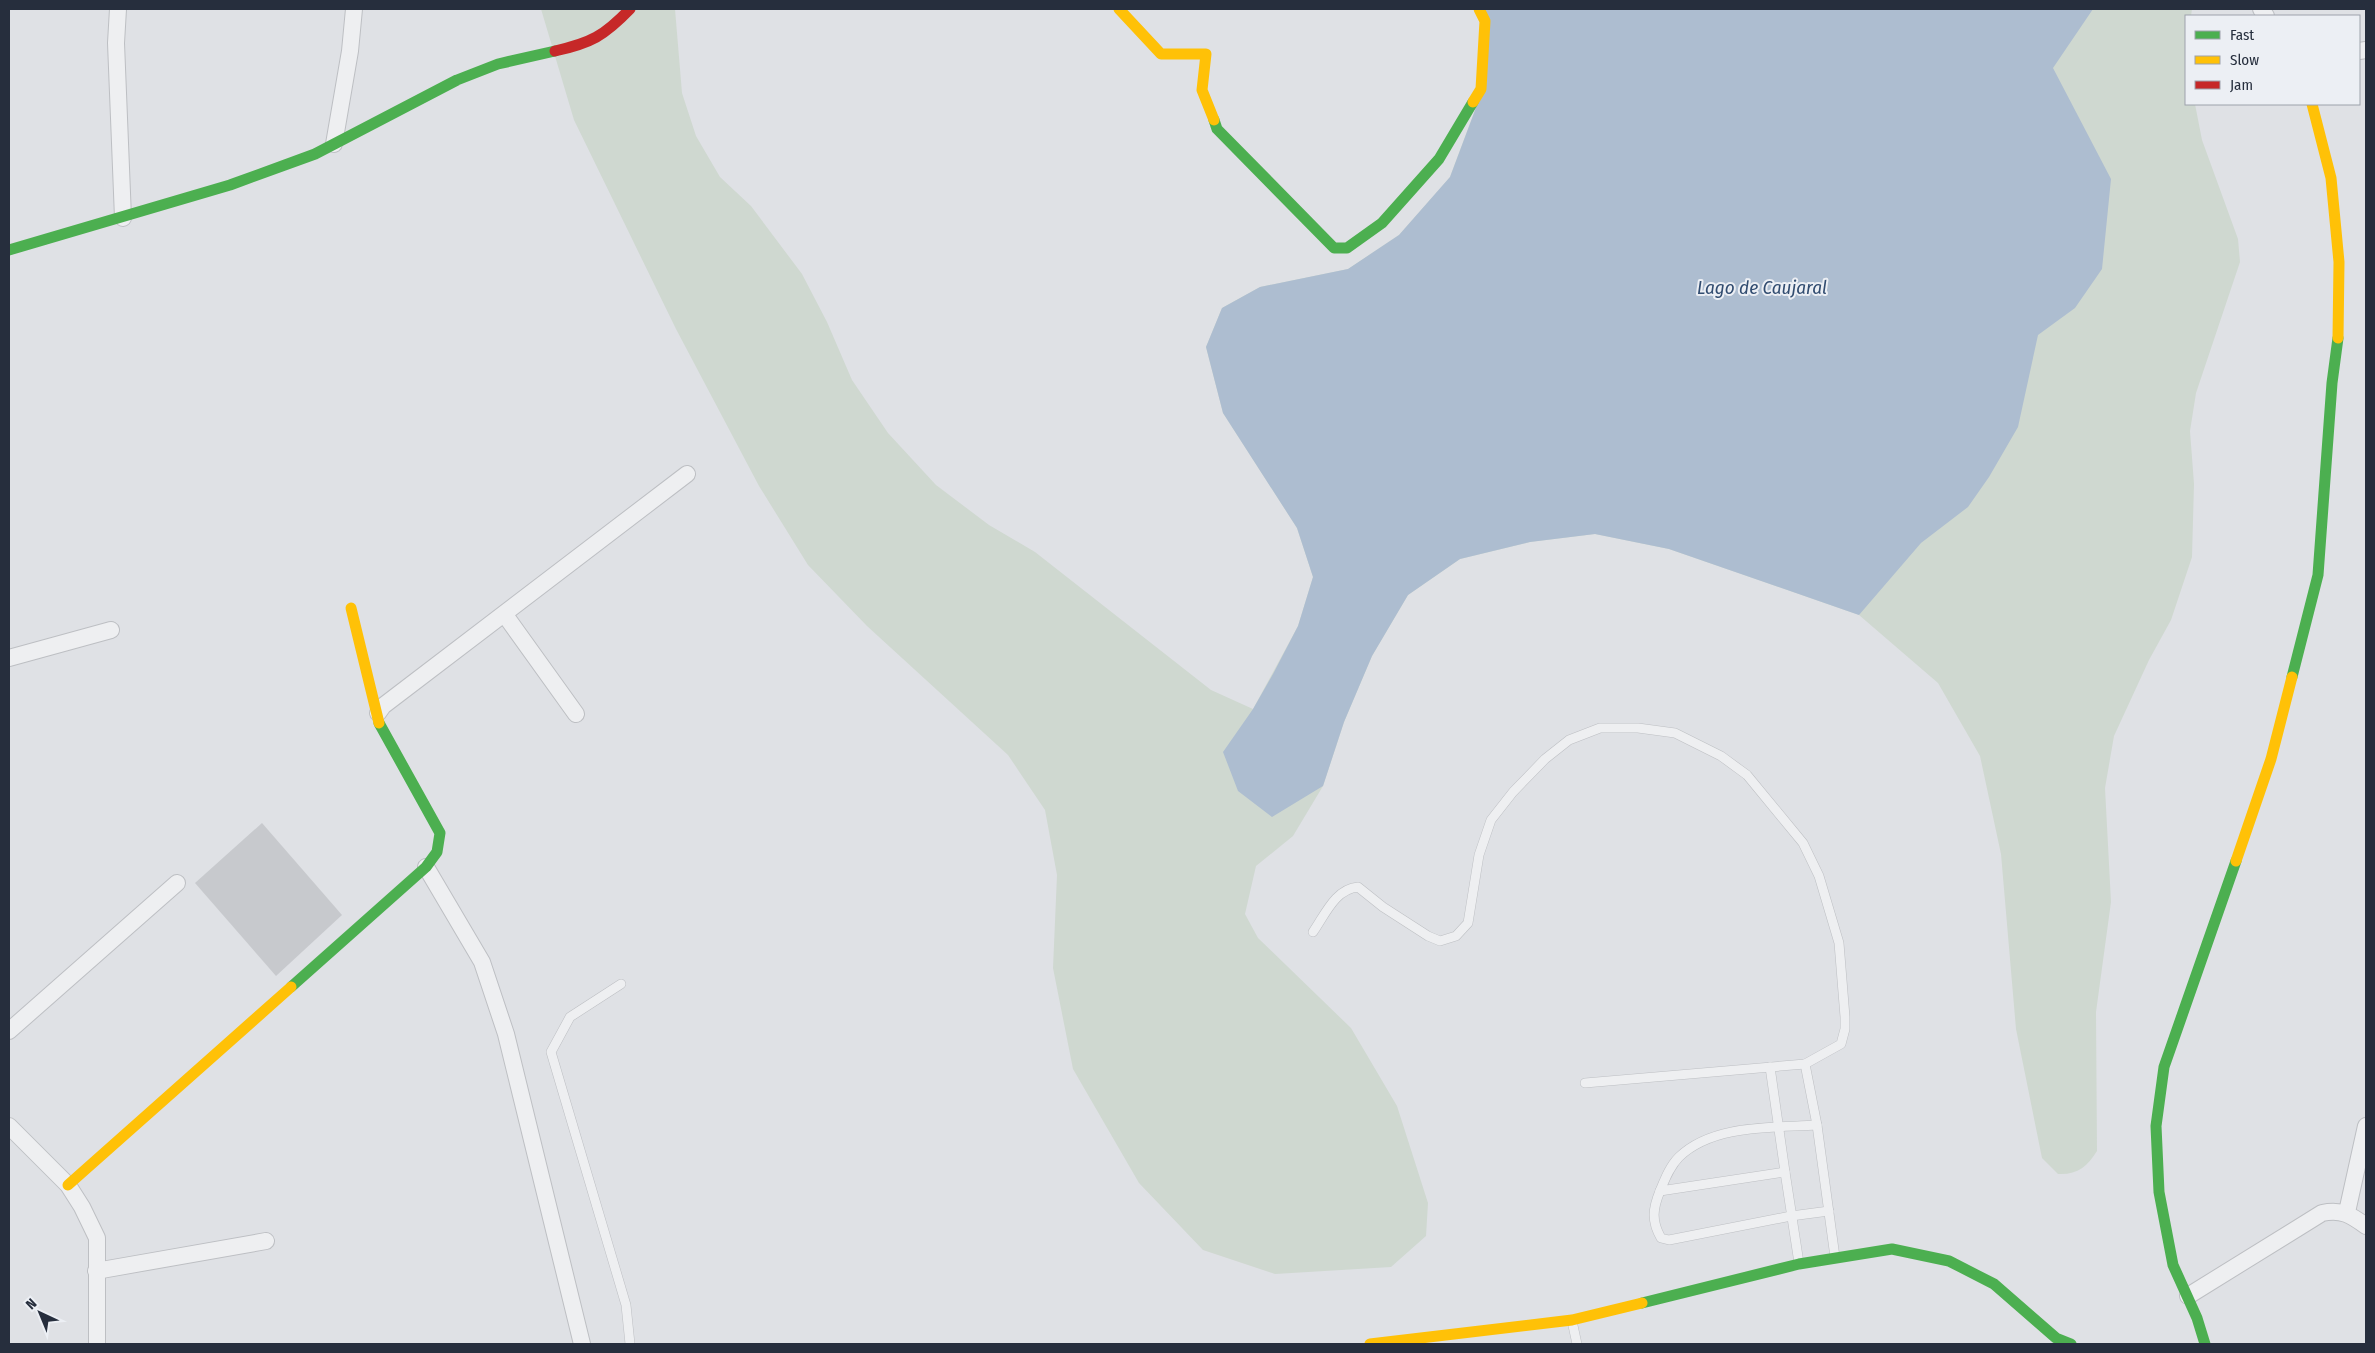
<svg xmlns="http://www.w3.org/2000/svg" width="2375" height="1353" viewBox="0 0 2375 1353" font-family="'Fira Sans Condensed',sans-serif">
	<rect width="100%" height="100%" fill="#dfe1e5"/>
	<path fill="#cfd8d0" d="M541,9H675L682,93L696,136L720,177L751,206L802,274L827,322L852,380L888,433L936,485L989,525L1035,552L1211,690L1253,709L1298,626L1313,577L1297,528L1223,413L1206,347L1222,308L1260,287L1348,269L1399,235L1450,177L1483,89V9H2192L2191,16H2186V104H2195L2202,140L2238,239L2240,262L2196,393L2190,431L2194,484L2192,557L2171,620L2149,660L2114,736L2105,788L2111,902L2096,1012L2097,1151C2087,1167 2077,1175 2058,1174L2042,1158L2016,1029L2001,854L1980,756L1938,683L1859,615L1669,549L1595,534L1530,542L1460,559L1408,595L1372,656L1344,722L1323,786L1293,836L1256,866L1245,914L1258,938L1351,1028L1397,1106L1428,1203L1426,1236L1391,1267L1275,1274L1203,1250L1139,1183L1073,1069L1053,968L1057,875L1045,810L1008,755L867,626L808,565L759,486L676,329L574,120Z"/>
	<polygon fill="#adbdd0" points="1483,9 2093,9 2053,68 2111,179 2102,269 2075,308 2038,335 2018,427 1989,477 1968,507 1921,543 1859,615 1669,549 1595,534 1530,542 1460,559 1408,595 1372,656 1344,722 1323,786 1272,817 1238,791 1223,752 1253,709 1273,674 1298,626 1313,577 1297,528 1223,413 1206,347 1222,308 1260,287 1348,269 1399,235 1450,177 1483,89"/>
	<polygon fill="#c7c9cd" points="262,823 342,915 276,976 195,883"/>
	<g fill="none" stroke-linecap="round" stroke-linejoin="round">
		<defs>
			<g id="lane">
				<path d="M1313,932C1325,915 1335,889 1358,887L1383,907L1428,936L1440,941L1456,936L1468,923L1479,855L1491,820L1513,792L1545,759L1569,740L1600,728H1638L1675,733L1721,756L1747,775L1803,843L1819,876L1839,943L1845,1017V1029L1841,1044L1805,1064L1817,1125L1835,1257"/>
				<polyline points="621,984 570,1017 551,1052 626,1305 630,1344"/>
				<polyline points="1770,1067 1785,1172"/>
				<polyline points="1585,1083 1805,1064"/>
				<path d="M1660,1191C1653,1208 1651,1221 1661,1238L1669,1240L1791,1216L1829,1211"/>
				<path d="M1799,1263L1785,1172L1660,1191C1665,1179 1670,1166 1679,1157C1713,1124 1773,1128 1817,1125"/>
				<polyline points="1572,1321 1577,1344"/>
			</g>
			<g id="street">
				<polyline points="118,9 116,43 123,218"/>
				<polyline points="2261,9 2266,16"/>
				<polyline points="2359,51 2366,50"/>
				<polyline points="334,144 350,51 354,9"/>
				<polyline points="505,615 576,714"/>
				<polyline points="9,658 111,630"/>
				<polyline points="378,713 383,706 687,474"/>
				<polyline points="426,867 482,962 506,1034 582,1344"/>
				<polyline points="9,1031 177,883"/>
				<polyline points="9,1126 68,1185 82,1207 97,1238 97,1344"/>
				<polyline points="2347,1212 2366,1126"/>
				<polyline points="96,1271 266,1241"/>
				<path d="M2188,1296L2322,1213C2342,1209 2351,1215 2366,1226"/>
			</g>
		</defs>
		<use href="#lane" stroke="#bdbfc3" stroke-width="10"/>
		<use href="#street" stroke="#bdbfc3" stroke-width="18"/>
		<use href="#lane" stroke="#eeeff1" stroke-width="9"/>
		<use href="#street" stroke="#eeeff1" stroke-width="16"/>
		<g stroke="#4caf50" stroke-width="11">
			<polyline points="1214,120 1217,129 1334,248 1347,248 1382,223 1439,159 1473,102"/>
			<polyline points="9,250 230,185 315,154 457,80 498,64 555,51"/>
			<polyline points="2292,677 2318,575 2332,383 2338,338"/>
			<polyline points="291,987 426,867 437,852 440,833 379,723"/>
			<polyline points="1642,1303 1799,1264 1892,1249 1949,1261 1994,1284 2056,1338 2071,1344"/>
			<polyline points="2205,1344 2197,1318 2173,1265 2159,1192 2156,1126 2164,1067 2236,861"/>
		</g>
		<g stroke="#ffc107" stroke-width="11">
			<polyline points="1119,9 1161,54 1206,54 1202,90 1214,120"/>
			<polyline points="1473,102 1481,89 1485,21 1479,9"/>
			<polyline points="2312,104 2331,178 2339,262 2338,338"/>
			<polyline points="351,608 379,723"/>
			<polyline points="2236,861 2271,759 2292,677"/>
			<polyline points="68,1185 291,987"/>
			<polyline points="1370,1344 1572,1320 1642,1303"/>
		</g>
		<path stroke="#c62828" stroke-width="11" d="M555,51C591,43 604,36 630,9"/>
	</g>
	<g text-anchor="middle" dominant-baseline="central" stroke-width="4" stroke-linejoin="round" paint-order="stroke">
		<g font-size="19" font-style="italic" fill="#314c70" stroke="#eceff4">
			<text x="1762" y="287">Lago de Caujaral</text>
		</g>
	</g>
	<rect width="2375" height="1353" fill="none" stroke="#262e3d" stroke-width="20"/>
	<rect x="2185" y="15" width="175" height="90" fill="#eceff4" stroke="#9da2ab"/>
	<rect x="2195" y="31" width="25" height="8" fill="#4caf50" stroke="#9da2ab"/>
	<text x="2230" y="40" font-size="15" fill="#262e3d">Fast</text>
	<rect x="2195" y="56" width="25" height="8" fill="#ffc107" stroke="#9da2ab"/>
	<text x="2230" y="65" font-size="15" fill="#262e3d">Slow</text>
	<rect x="2195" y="81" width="25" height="8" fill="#c62828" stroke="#9da2ab"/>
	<text x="2230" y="90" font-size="15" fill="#262e3d">Jam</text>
	<g transform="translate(40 1313) rotate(316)" stroke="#eceff4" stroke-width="4" paint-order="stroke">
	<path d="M0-4L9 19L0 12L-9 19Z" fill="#262e3d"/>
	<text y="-8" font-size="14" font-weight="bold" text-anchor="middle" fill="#262e3d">N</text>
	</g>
</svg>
